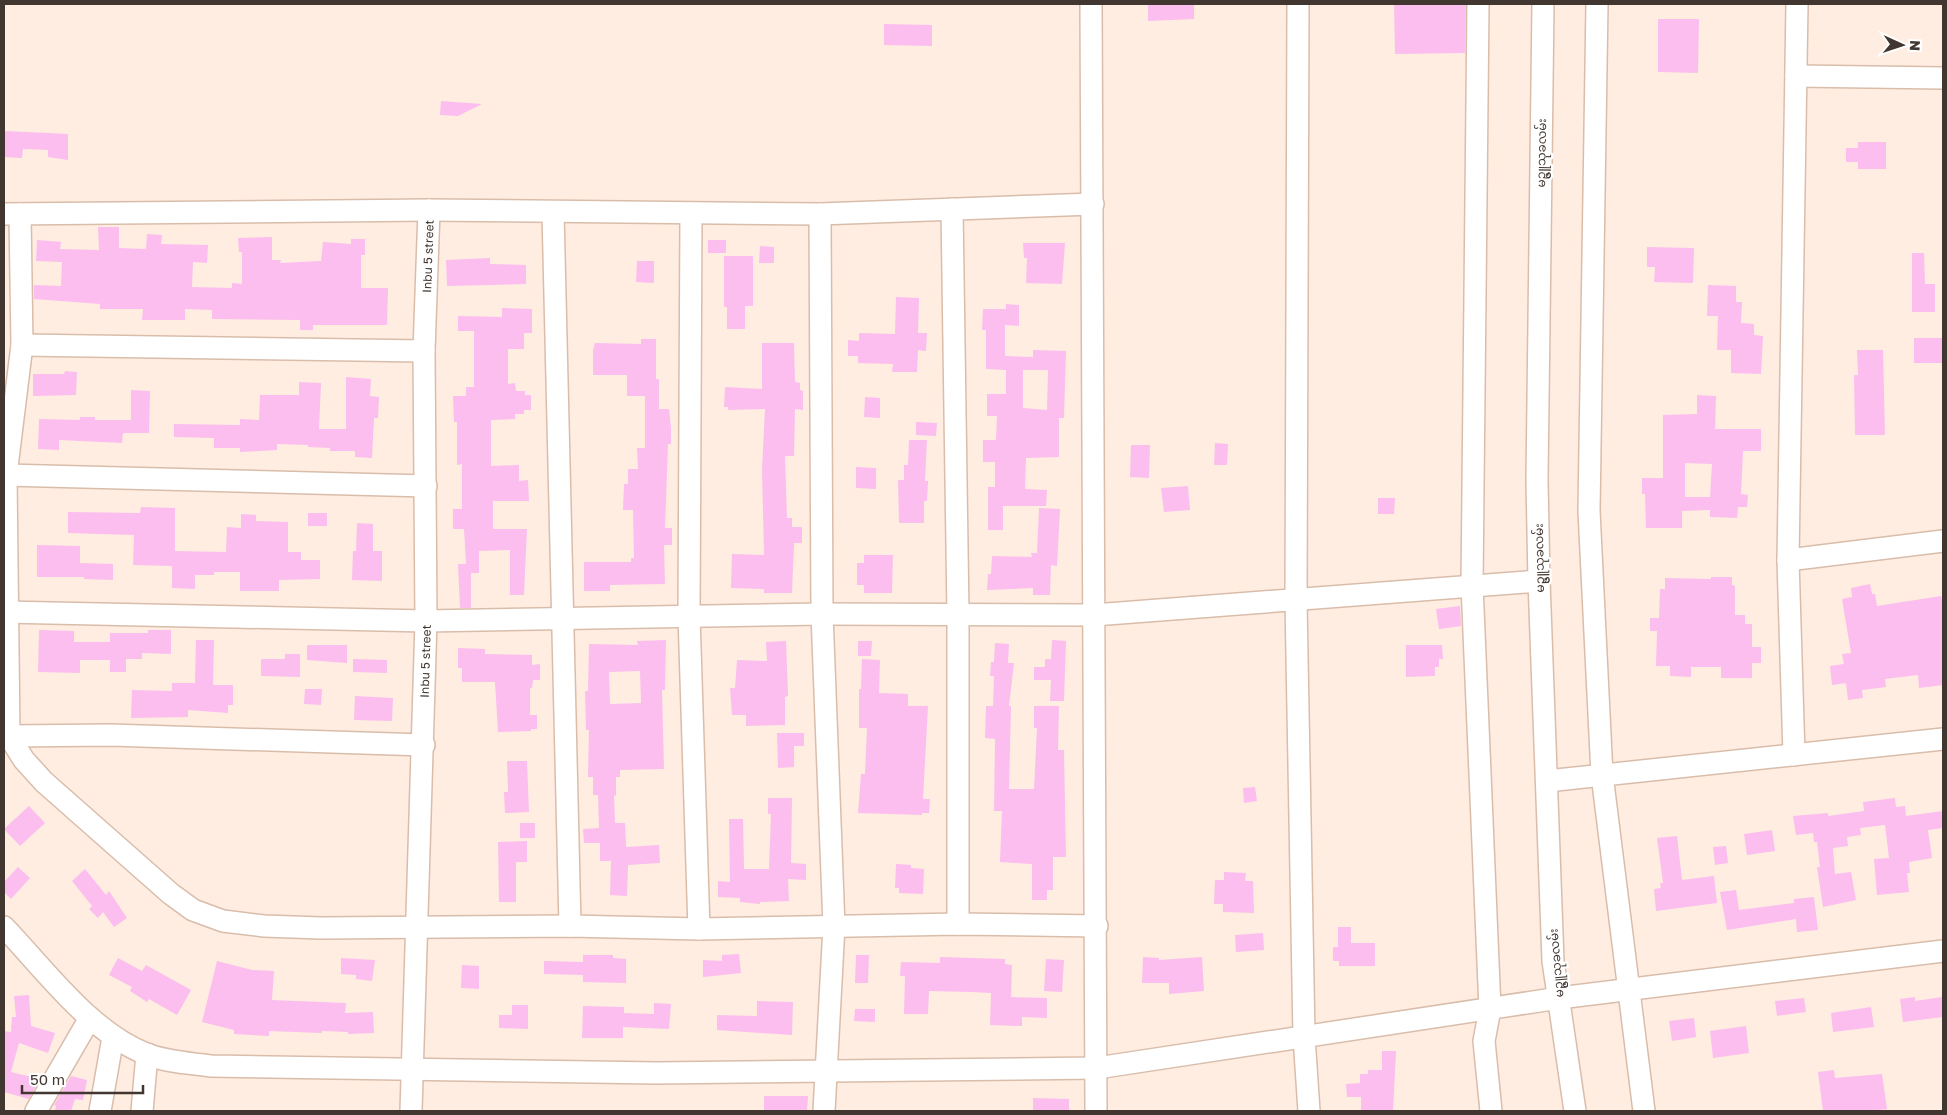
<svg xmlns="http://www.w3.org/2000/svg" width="1947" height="1115" viewBox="0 0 1947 1115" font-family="'Golos Text','Noto Sans Myanmar',sans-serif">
	<rect width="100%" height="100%" fill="#ffede2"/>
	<g fill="#fbbeee" fill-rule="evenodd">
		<polygon points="1148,4 1194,4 1194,19 1148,21"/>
		<polygon points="1394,4 1466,4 1465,53 1395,54"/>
		<polygon points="1658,19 1699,19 1698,73 1658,72"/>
		<polygon points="884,24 932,25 932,46 884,45"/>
		<polygon points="441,101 482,104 458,116 440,115"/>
		<polygon points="5,131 68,134 68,160 48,157 48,150 23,149 22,158 4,157"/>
		<polygon points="1858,142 1886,142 1886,169 1858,169 1858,162 1846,162 1846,148 1858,148"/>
		<polygon points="98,227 119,227 119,248 146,249 147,234 162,235 161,244 208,245 207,263 193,262 192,287 232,288 232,283 242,284 242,252 239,252 238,238 272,237 272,260 281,260 280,263 321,261 323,242 351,244 351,239 365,239 365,255 361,255 361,288 388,288 387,325 313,325 313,330 300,330 300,320 212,319 212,310 185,309 185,320 142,320 143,309 100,309 100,304 34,299 34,285 61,286 62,262 36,261 37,240 61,242 60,249 99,250"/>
		<rect x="708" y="240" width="18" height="13"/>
		<polygon points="1023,243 1065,243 1062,284 1026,283 1027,258 1024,258"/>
		<polygon points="760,246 774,247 774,263 759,263"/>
		<polygon points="1647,247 1694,248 1693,283 1654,282 1655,267 1647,267"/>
		<polygon points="1912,253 1924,253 1925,284 1935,284 1935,312 1912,312"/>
		<polygon points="724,256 753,256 753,306 745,306 745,329 727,329 727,307 724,307"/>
		<polygon points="490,258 490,264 526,265 526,284 447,286 446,260"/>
		<polygon points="637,261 654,261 654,283 636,282"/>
		<polygon points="1708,285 1736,286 1736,302 1742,302 1741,323 1754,324 1754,335 1763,336 1761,374 1731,373 1731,350 1717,350 1718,316 1707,316"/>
		<polygon points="896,297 919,298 918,333 927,333 926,351 918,350 917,372 892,372 893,364 858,363 858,356 848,356 848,340 859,341 859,333 895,334"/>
		<path d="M1006,304L1019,305V326L1005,325V356L1033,357V350L1066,351L1064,418H1059V457L1026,458L1025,489L1047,490L1046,506H1003V530H988V487H995V462H983V440H996L997,416H987V394H1006V370L986,369V330H982L983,309H1006ZM1023,370H1048L1047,410L1023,408Z"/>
		<polygon points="502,308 532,309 532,333 524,333 524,349 508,349 508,384 515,383 516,391 525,391 525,395 531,395 531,410 524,410 524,414 515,414 515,419 491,420 491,466 519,465 519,481 528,480 529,501 493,501 493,529 527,529 524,595 510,595 510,550 479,551 479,573 471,573 471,608 460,608 458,564 466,564 464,529 453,529 453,509 462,509 462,464 457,465 457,422 454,422 453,396 466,396 466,387 474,387 474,331 458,331 458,316 502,317"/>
		<rect x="1914" y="338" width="29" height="25"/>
		<polygon points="641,339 656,339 656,379 659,379 659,409 669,409 671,428 671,444 668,444 665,528 672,528 672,545 664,545 665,584 610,585 610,591 584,591 584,562 631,562 631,558 634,558 633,510 623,510 624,484 628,484 628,469 638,469 637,448 645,448 645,396 627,396 627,375 593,375 593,350 595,343 641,344"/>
		<polygon points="762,343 794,343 795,382 800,383 800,390 803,391 803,410 795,409 794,456 785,456 787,518 792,518 792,527 802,527 802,543 794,543 792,593 764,593 764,589 731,588 732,554 764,555 762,469 765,409 728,410 728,407 724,407 725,387 762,389"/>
		<polygon points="1857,350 1883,350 1885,435 1855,435 1854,375 1858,375"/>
		<polygon points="65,371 77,372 76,395 33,396 33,374 64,374"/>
		<polygon points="346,377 371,379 370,396 379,397 378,418 374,418 372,458 355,457 355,451 330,451 330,448 308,447 308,445 277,444 277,450 240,452 240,448 214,448 214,438 174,437 174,424 240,425 240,419 259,420 260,395 299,395 299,382 321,383 319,429 346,429"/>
		<polygon points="131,390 150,391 149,433 123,433 122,443 59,440 59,450 38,449 39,419 80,420 80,417 95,417 95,420 131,420"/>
		<path d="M1697,395L1716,396L1715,429H1761V451H1743L1741,494L1748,495L1747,507H1738L1737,518L1710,517V510L1682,511V528H1646L1645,494H1642V478H1663V415L1697,414ZM1685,463L1712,464L1710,497H1685Z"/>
		<polygon points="865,397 880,398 880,418 864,417"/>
		<polygon points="916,422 937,423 936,436 916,435"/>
		<polygon points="909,440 927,440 925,481 928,481 927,501 924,501 924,523 899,523 898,480 904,480 904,465 908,465"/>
		<polygon points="1215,443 1228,444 1227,465 1214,465"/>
		<polygon points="1131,445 1150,445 1149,478 1130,477"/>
		<polygon points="856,467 876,468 876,489 856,488"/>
		<polygon points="1188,486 1190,510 1164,512 1161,488"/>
		<polygon points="1378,498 1395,498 1394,514 1378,514"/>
		<polygon points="141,507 175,508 175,551 226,552 227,527 241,528 241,514 256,515 256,521 288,522 288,552 301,552 301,560 320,560 320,579 279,580 279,591 240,591 240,572 214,572 214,575 195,575 195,589 172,588 172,566 133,565 134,535 68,533 68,512 140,513"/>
		<polygon points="1039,508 1060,509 1057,566 1051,565 1050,595 1033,595 1033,588 987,590 988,574 991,574 992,556 1032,557 1031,553 1037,553"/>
		<rect x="308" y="513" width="19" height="13"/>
		<polygon points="357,523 373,524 373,551 382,551 382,581 352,580 353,551 356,551"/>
		<polygon points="37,545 80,546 80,563 113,564 113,580 84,579 84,577 37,577"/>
		<polygon points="864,555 893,555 892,593 864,593 864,585 857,585 857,563 864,563"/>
		<polygon points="1711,577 1732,577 1732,585 1735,586 1735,615 1745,615 1745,624 1752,624 1752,647 1761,647 1761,663 1752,663 1752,678 1721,678 1721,667 1691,667 1691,677 1670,676 1670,666 1656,666 1657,631 1650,631 1650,618 1659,618 1660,589 1665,589 1665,578 1711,579"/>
		<polygon points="1870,584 1872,594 1875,594 1877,606 1941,596 1943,604 1943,685 1919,688 1918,675 1885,679 1886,687 1862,690 1863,698 1848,700 1846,683 1832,685 1830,666 1844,664 1842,654 1851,653 1842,599 1852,597 1851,588"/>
		<polygon points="1460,606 1461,626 1439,629 1436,609"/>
		<polygon points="39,630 74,631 74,642 110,642 110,633 148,633 148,630 171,630 171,654 142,653 142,659 126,659 126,672 110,672 110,660 80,660 80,673 38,672"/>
		<polygon points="196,640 214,640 213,685 233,685 233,705 228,705 228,713 188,710 188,717 131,718 132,690 172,691 172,683 195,683"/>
		<path d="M666,640L665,690H662L664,769L620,770V777H616V796L614,795L615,823H625L626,847L659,845L660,863L628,865L627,896L610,895L611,861H600V843H584L583,829L599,828L598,795H593V777H588L589,730H586L585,691H588L589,644L638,645L637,641ZM640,671L641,703L610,704L609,672Z"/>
		<polygon points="1052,640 1066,641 1064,701 1050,701 1051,680 1034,680 1034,667 1045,667 1045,659 1051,659"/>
		<polygon points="786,641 788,696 785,697 785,725 746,726 746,715 732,715 730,688 735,688 737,660 767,661 766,642"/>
		<polygon points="858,641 872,641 871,656 858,656"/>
		<polygon points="995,643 1009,644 1008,663 1014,663 1009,706 1011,706 1009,789 1034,789 1037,728 1034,728 1034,706 1059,706 1058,750 1064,750 1066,857 1053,857 1053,890 1047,890 1047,900 1032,900 1032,864 1000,862 1002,811 994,811 995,739 985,738 986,706 993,706 994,676 990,676 991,662 994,662"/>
		<polygon points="307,645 347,645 347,663 307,660"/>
		<polygon points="1406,645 1442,645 1443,659 1439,659 1439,667 1435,667 1435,676 1406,677"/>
		<polygon points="458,648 485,649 485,654 532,655 532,665 540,664 540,680 533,680 532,688 530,688 530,715 537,715 537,729 531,729 531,731 498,732 495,682 462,682 462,668 458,668"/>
		<polygon points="285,654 300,654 300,677 261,676 261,659 285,659"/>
		<polygon points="353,659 387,660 387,673 353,672"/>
		<polygon points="862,659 880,660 879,693 908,694 908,706 928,706 923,799 930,799 929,813 922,813 922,815 858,813 861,774 865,774 867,728 859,728 859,689 861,689"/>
		<polygon points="305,689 322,689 321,705 304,704"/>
		<polygon points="355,696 393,698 392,721 354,720"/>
		<polygon points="777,733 804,733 804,746 794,746 794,767 778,768"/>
		<polygon points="507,761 527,761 529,812 505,813 504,792 508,792"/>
		<polygon points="1255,787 1257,801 1244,803 1243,788"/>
		<polygon points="768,798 792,798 791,863 806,864 806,880 788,879 789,901 760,902 760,904 740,902 740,898 718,897 718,881 730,882 729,819 743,819 744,869 769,869 771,814 768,814"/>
		<polygon points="1895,798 1896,807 1905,806 1906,816 1943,811 1943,828 1928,830 1932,858 1909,862 1910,873 1907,873 1909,892 1877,895 1874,859 1889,858 1885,825 1860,828 1861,835 1847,837 1848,846 1833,848 1835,874 1851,872 1856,900 1823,907 1817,867 1820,867 1817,842 1814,842 1813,833 1796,835 1793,816 1828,813 1828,816 1864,811 1863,802"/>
		<polygon points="29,806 45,823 20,846 4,829"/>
		<rect x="520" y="823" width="15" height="15"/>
		<polygon points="1772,830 1775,851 1747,855 1744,834"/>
		<polygon points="1677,836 1682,880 1714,876 1717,903 1656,911 1654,889 1661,888 1660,883 1663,883 1657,838"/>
		<polygon points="527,841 527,862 516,862 516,902 499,902 498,842"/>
		<polygon points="1726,846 1728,863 1715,865 1713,847"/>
		<polygon points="896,864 911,865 911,868 924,869 923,894 899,893 899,888 895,888"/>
		<polygon points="18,867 30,878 11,899 4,892 4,882"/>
		<polygon points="85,869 106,895 109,891 127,918 114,927 103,912 98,918 89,909 92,906 72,881"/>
		<polygon points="1224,872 1246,873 1245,881 1253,881 1254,913 1223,912 1223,904 1214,904 1215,880 1224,880"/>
		<polygon points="1736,890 1739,910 1794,903 1794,899 1814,897 1818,930 1797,932 1796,919 1727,930 1720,892"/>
		<polygon points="1338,927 1351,927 1351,943 1375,943 1375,966 1339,966 1339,961 1333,961 1333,947 1338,947"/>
		<polygon points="1263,933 1264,950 1236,952 1235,935"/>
		<polygon points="739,954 741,973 703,977 703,960 722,961 722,955"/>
		<polygon points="583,955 613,955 613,958 626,959 626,983 583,982 583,975 544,974 544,961 583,962"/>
		<polygon points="856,955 869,955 868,983 855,983"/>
		<polygon points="940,957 1005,959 1005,964 1012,965 1011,997 1047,998 1047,1018 1022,1017 1022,1026 990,1025 991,993 971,992 929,991 928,1014 904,1014 905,976 900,976 901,962 940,963"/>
		<polygon points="1143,957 1159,958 1159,960 1202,957 1204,991 1169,994 1169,983 1142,983"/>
		<polygon points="118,958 142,971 146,965 191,990 177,1015 149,999 147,1002 130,991 132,987 109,975"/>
		<polygon points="341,958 375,960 372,981 356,979 356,975 341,974"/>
		<polygon points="1046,959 1064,960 1062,992 1044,991"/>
		<polygon points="217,961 252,970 274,971 272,1000 346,1003 345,1013 373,1012 374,1033 348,1034 348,1032 322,1031 322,1033 269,1031 269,1036 234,1034 234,1030 202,1022"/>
		<polygon points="462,965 479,966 479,989 461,988"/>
		<polygon points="29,995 31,1026 55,1033 48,1053 19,1043 11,1072 40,1079 29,1099 4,1092 4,1031 11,1032 12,1017 16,1017 14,996"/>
		<polygon points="1915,997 1915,1001 1942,997 1943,1017 1903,1022 1900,999"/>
		<polygon points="1804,998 1806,1012 1777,1016 1775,1001"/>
		<polygon points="757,1001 793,1002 792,1035 717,1030 717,1015 757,1016"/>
		<polygon points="654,1003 671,1004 669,1029 623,1027 623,1038 582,1038 583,1006 624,1007 624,1013 654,1014"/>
		<polygon points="512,1005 528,1005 528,1029 499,1028 499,1015 512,1015"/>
		<polygon points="1871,1007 1874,1027 1833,1032 1831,1013"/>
		<polygon points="855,1009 875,1009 875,1022 854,1021"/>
		<polygon points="1694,1018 1696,1037 1672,1041 1669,1021"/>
		<polygon points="1746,1026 1749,1053 1713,1058 1710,1031"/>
		<polygon points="1382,1051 1396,1051 1393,1111 1361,1111 1361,1097 1347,1097 1346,1084 1360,1083 1360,1074 1368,1074 1368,1070 1382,1070"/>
		<polygon points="1834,1070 1835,1078 1882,1074 1887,1109 1868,1111 1823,1111 1818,1072"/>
		<polygon points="71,1076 87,1080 83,1100 75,1099 71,1111 55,1111 56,1106 54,1105"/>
		<polygon points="764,1096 808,1096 807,1111 764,1111"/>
		<polygon points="1033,1098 1069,1099 1069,1111 1033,1111"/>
	</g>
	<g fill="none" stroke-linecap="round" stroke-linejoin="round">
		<defs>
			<g id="minor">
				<polyline points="1091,4 1096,1111"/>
				<polyline points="1298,4 1296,601 1304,1037 1309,1111"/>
				<polyline points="1478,4 1472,585 1490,1009 1484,1041 1491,1111"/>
				<polyline points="1543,4 1537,480 1539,581 1553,961 1575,1111"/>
				<polyline points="1597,4 1589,511 1602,775 1644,1111"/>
				<polyline points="1796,76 1943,78"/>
				<polyline points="952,209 958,614 958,924"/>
				<polyline points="553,212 570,926"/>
				<polyline points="691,213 689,616 699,929"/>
				<polyline points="4,214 429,210 820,214 1093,204"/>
				<polyline points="20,214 22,345 6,475 9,736 24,760 44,782 171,894 193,910 223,921 264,926 321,928 570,926 699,929 958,924 1097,926"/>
				<polyline points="820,214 822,614 834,926 824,1111"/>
				<polyline points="22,345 424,351"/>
				<polyline points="6,475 426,486"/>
				<polyline points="1788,560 1943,541"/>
				<polyline points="4,612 426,621 822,614 1094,615 1539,581"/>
				<polyline points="9,736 111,735 424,745"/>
				<polyline points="1794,755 1788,560 1797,4"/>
				<polyline points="1547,781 1943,739"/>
				<path d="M4,927C46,971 89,1031 146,1054C166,1062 190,1063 211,1066L657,1073L1097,1068L1559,998L1943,951"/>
				<polyline points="36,1111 90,1018"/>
				<polyline points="100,1111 113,1037"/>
				<polyline points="142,1111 147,1054"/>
				<path id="s1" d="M411,1111L426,621L424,351L429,210"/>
			</g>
		</defs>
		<use href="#minor" stroke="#d9bdab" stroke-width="24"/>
		<use href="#minor" stroke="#fff" stroke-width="21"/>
	</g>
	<g text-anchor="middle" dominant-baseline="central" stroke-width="4.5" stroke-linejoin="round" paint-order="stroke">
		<g font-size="12" fill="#423730" stroke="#fff">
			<text transform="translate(1541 153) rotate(-89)">မဥ္ဇူသုခလမ်း</text>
			<text stroke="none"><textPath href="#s1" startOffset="855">Inbu 5 street</textPath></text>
			<text transform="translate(1539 558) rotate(-91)">မဥ္ဇူသုခလမ်း</text>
			<text stroke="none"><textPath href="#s1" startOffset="450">Inbu 5 street</textPath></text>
			<text transform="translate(1556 963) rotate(-95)">မဥ္ဇူသုခလမ်း</text>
		</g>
	</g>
	<rect width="1947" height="1115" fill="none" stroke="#423730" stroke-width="10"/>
	<g transform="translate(1902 45) rotate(93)" stroke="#ffffff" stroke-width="4" paint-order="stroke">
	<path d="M0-4L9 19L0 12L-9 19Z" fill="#423730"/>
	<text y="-8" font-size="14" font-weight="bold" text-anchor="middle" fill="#423730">N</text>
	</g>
	<path d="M22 1085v8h121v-8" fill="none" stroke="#423730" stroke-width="2.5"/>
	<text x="30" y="1085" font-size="15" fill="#423730" stroke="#ffffff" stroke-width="4" paint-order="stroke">50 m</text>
</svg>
